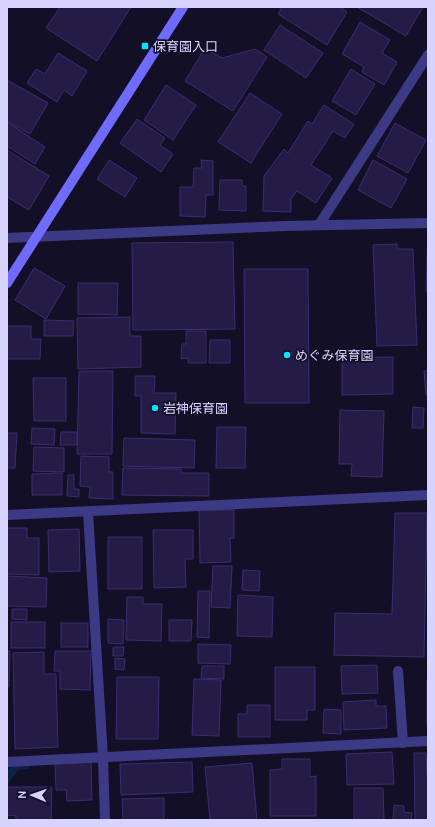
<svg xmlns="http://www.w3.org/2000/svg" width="435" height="827" viewBox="0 0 435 827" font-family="Ubuntu,'Noto Sans JP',sans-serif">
	<rect width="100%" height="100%" fill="#130f26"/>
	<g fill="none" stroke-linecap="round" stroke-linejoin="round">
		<polyline stroke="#0c2248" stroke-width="8" points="7,779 16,766 26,765"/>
	</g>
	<g fill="#241b47" stroke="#3b2d73">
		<polygon points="60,7 131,7 97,61 46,28"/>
		<polygon points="282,7 340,7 347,12 327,45 278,14"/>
		<polygon points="357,7 423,7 406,36"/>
		<polygon points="360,22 390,40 382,53 397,62 384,85 362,72 364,67 342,54"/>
		<polygon points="280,25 323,53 306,78 264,50"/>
		<polygon points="205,48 222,58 255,49 267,57 233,111 185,81"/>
		<polygon points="58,53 87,71 72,96 64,90 57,102 27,83 36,69 45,74"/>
		<polygon points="351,69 375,84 356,115 332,101"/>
		<polygon points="7,80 48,103 30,134 7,121"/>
		<polygon points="166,85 196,105 173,140 144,120"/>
		<polygon points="250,93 282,114 251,163 218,142"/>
		<polygon points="324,105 354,124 345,138 333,131 311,165 332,178 316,203 297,191 291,199 291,212 263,211 264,176 284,149 288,153 308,121 312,124"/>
		<polygon points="137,119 165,138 160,145 173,154 161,172 120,143"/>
		<polygon points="7,122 45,147 35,164 7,146"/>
		<polygon points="395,123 426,140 408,173 377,156"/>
		<polygon points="7,150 49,176 29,210 7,197"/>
		<polygon points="109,160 137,178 125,197 97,179"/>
		<polygon points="201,160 213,161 213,195 206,195 205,217 180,216 180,187 193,187 194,168 202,168"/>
		<polygon points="373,160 407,179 391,208 358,190"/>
		<polygon points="220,180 242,180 242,186 246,186 246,211 219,210"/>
		<polygon points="428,231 428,291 426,291"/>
		<polygon points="233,242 235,329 133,330 132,243"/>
		<polygon points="397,244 397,249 413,249 417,345 377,346 373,245"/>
		<polygon points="34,268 65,286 46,319 15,300"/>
		<polygon points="244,269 308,269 309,403 245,403"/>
		<polygon points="78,283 118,283 117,315 78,314"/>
		<polygon points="130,317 130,336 141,336 141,367 78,369 77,318"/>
		<polygon points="44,320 74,321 73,336 44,336"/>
		<polygon points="7,326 31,326 31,339 41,339 40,359 7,359"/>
		<polygon points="186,331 206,331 206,363 188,363 188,358 181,359 182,344 186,344"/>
		<polygon points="210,340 230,340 230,363 209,363"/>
		<polygon points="393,357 393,394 342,395 342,358"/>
		<polygon points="79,371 113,371 112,454 77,454"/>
		<polygon points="424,371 428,371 428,395 426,395"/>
		<polygon points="135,376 155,376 154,393 176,393 175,434 141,433 141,396 135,396"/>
		<polygon points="33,378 66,378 66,421 34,421"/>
		<polygon points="413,407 424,408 423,428 412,428"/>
		<polygon points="340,410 384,411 382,477 351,476 352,464 339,464"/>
		<polygon points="217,427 246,427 245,468 216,468"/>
		<polygon points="32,428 55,429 54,445 31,444"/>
		<polygon points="61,432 77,432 77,445 60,445"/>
		<polygon points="7,433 17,433 15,468 7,468"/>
		<polygon points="124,438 195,440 194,468 123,466"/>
		<polygon points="34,447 64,448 64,472 33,471"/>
		<polygon points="81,456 109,457 109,472 113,472 113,499 89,498 90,487 80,486"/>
		<polygon points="123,468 181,469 181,473 209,473 209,496 122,495"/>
		<polygon points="62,473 62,495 32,495 32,474"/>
		<polygon points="68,475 74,475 74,489 79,489 79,497 67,496"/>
		<polygon points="199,510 234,510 234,538 230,538 231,562 200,563"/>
		<polygon points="395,513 427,513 424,657 334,655 335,613 392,614"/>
		<polygon points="7,528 27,528 27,538 39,538 39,575 7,574"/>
		<polygon points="79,529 80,571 49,572 48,530"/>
		<polygon points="153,530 193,530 193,559 185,559 186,587 154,588"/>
		<rect x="108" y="537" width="34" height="52"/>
		<polygon points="213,566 232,566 230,608 211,607"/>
		<polygon points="243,570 260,571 259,591 242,590"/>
		<polygon points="7,576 47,578 46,607 7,606"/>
		<polygon points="198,591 210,591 209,638 197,637"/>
		<polygon points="238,595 273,597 272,637 237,636"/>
		<polygon points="127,597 143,597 143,604 162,604 161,641 126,640"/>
		<polygon points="12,609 27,609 27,620 12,619"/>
		<polygon points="108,619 124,620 123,644 108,643"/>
		<polygon points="169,620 192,620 191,641 169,641"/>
		<rect x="11" y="622" width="34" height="26"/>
		<rect x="61" y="623" width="27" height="24"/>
		<polygon points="198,644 231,645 230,664 198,663"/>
		<polygon points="113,647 124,647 123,656 113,656"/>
		<polygon points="7,651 10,651 9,687 7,687"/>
		<polygon points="55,651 91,651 90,690 60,689 60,671 54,671"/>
		<polygon points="44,652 44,674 56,674 58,747 15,749 13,653"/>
		<polygon points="115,658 125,659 124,670 115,669"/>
		<polygon points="377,665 378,693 342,694 341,666"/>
		<polygon points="202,666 224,666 224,679 201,678"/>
		<polygon points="275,667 315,667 315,710 307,710 307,720 275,720"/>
		<polygon points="117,677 159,677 158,739 116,739"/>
		<polygon points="194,679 221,680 219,736 192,735"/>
		<rect x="427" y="681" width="1" height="44"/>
		<polygon points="376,700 376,706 386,706 387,728 344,730 343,702"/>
		<polygon points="247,705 270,705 270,737 238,737 238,714 247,714"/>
		<polygon points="324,709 341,710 341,734 323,733"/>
		<polygon points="392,752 394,784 347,785 346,754"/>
		<polygon points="414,753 426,753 427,775 428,775 428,820 415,820"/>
		<polygon points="282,759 310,759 310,777 316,776 316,816 270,816 270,770 282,769"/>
		<polygon points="91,762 92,800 67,801 66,790 56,790 55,764"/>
		<polygon points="192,762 193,792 121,795 120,764"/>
		<polygon points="252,763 257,820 210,820 205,767"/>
		<polygon points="7,787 52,787 51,820 16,820 16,816 7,815"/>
		<polygon points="354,788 383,788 384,820 354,820"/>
		<polygon points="164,798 164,820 123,820 122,799"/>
		<polygon points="394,805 404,806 404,812 412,813 411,820 393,820"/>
	</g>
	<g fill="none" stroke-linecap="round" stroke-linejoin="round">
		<polyline stroke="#3d3a85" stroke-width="10" points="398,671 403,743"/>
		<g stroke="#3d3a85" stroke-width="10">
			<polyline points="319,225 428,55"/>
			<polyline points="7,238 285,226 428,223"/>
			<polyline points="88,512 103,758 105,820"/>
			<polyline points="7,515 428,495"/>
			<polyline points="7,762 428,741"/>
		</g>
		<polyline stroke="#6f6bff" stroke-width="10" points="7,283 183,7"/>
	</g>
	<g fill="#00e5ff" stroke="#130f26" stroke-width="1.5">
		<rect x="141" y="42" width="8" height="8" rx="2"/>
		<circle cx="287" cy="355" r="4"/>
		<circle cx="155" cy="408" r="4"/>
	</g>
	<g text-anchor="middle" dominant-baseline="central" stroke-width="3.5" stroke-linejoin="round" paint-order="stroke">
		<g font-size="13" fill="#d9d4ff" stroke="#130f26" text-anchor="start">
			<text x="153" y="46">保育園入口</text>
			<text x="295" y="355">めぐみ保育園</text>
			<text x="163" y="408">岩神保育園</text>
		</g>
	</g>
	<rect width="435" height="827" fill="none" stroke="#d9d4ff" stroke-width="16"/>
	<g transform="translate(32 795) rotate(272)" stroke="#130f26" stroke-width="3" paint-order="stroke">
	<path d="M0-3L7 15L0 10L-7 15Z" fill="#d9d4ff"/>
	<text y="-6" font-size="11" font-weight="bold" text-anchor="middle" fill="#d9d4ff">N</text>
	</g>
</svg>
